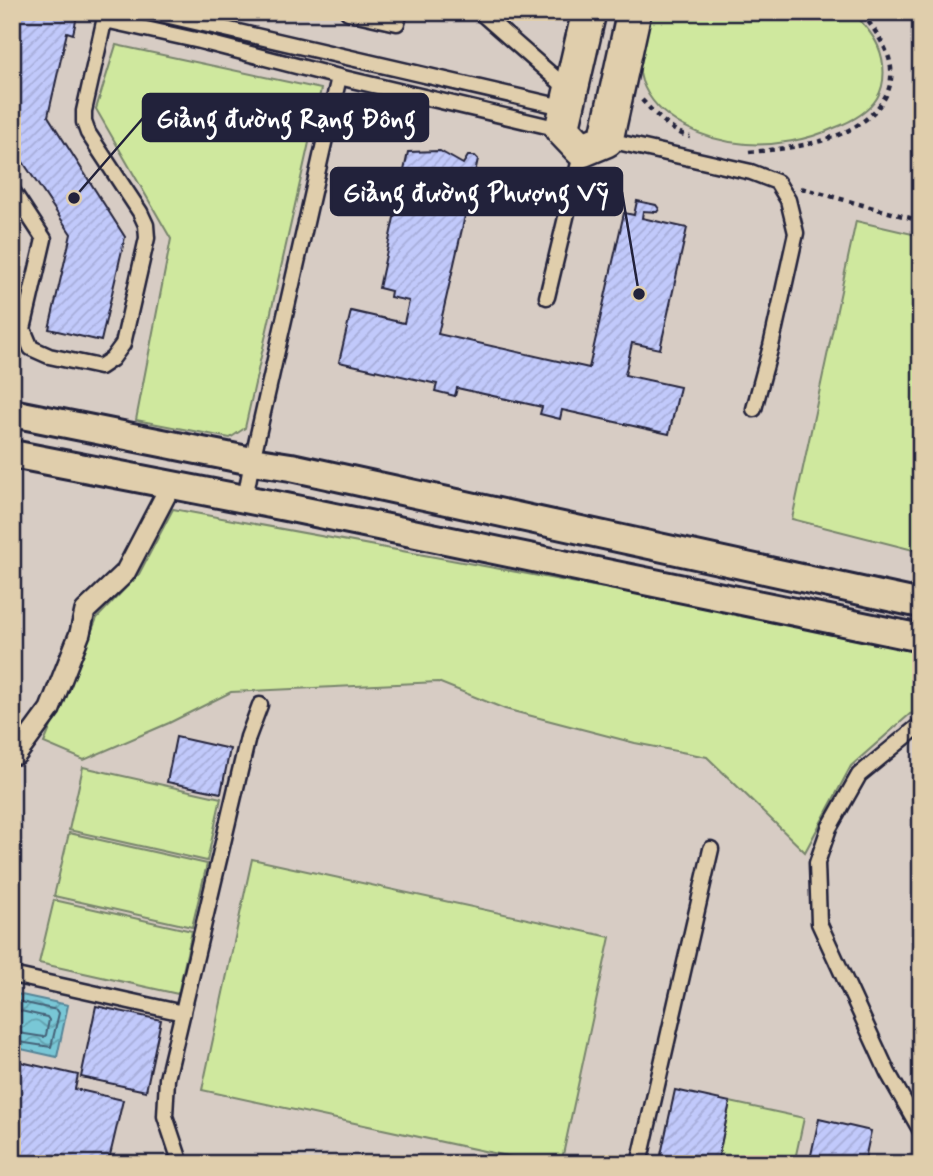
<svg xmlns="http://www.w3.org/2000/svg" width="933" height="1176" viewBox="0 0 933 1176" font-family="Mynerve,sans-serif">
	<defs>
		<pattern id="water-waves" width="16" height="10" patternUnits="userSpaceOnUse" patternTransform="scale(1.75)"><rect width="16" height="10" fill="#79c7d6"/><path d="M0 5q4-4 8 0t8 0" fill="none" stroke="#63a1af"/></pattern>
		<pattern id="building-hatch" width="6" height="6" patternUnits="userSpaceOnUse" patternTransform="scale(1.75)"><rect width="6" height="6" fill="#c1c9fb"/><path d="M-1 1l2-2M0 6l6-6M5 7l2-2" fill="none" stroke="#a6acd8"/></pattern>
	</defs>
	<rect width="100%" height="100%" fill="#e0ceac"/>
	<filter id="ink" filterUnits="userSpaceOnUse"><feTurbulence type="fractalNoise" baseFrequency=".0143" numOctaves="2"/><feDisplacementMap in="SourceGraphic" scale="14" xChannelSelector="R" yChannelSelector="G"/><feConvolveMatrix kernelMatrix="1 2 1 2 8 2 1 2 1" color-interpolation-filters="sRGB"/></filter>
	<g filter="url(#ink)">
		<polygon fill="#d7ccc4" points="12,12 921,12 921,1164 12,1164 12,792 19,783 12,780"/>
		<g fill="#cfe89e" stroke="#78856c" stroke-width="2">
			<path d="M646,12H853C862,22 873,34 878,46C885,62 886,83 877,98C868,113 850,122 834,128C808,140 775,146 746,144C706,141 656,121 642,81C635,59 643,34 646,12Z"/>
			<polygon points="116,45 321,89 245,428 230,438 136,420 171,239 96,109"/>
			<polygon points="856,221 921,236 921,552 792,519"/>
			<polygon points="173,509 921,646 921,712 910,714 851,766 805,852 707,757 635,743 505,709 438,682 231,692 169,723 84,760 44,743 97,618 139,574"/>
			<polygon points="83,767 221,798 207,861 69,830"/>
			<polygon points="69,833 207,864 192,927 54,896"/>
			<polygon points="252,859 610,937 561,1164 544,1164 202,1090"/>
			<polygon points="54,900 192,931 178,994 39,963"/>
			<polygon points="730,1102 804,1118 794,1164 717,1164"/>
		</g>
		<polygon fill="url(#water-waves)" stroke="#568598" stroke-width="2" points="12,993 68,1005 57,1057 12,1047"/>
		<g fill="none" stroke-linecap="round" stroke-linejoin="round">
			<g stroke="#456479" stroke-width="2">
				<polyline points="12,1000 57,1010 59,1013 51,1047 12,1041"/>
				<polyline points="12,1009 47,1017 49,1020 46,1035 44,1037 12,1032"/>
			</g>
		</g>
		<g fill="url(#building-hatch)" stroke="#22223b" stroke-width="2">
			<polygon points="19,12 78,12 73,34 67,32 48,116 125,237 101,341 49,329 71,234 21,159 14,163 12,161 12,40"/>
			<polygon points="440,151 463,164 468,156 475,156 478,159 438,334 589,368 624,213 634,215 637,201 656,205 659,209 657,212 643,211 642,218 687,228 660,349 632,343 625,375 680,387 669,434 562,410 560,419 540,414 542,407 457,388 455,396 435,391 437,384 339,362 351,311 404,323 409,301 390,297 391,291 379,288 408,152"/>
			<polygon points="176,737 230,749 221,793 167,782"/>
			<polygon points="96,1006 161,1020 146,1091 81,1077"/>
			<polygon points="12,1060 78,1075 75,1089 123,1100 108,1164 12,1164"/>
			<polygon points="675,1090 730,1102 717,1164 659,1164"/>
			<polygon points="819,1119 871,1131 864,1164 809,1164"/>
		</g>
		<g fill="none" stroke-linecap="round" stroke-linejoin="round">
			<defs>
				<g id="service">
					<polyline points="152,12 567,108"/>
					<polyline points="348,12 397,23 400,12"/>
					<polyline points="480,12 570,91"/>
					<polyline points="105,20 200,41 339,77 564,130"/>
					<polyline points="604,139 751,172 777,182 788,200 796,233 771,346 754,409"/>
					<polyline points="12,190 44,239 23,329 31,348 49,356 100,367 112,359 123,344 147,238 146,225 140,212 88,133 84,122 84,111 106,13"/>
					<polyline points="547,297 582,150"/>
					<polyline points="245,499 252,461 339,77"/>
					<polyline points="921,724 859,775 829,828 817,863 819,923 888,1073 921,1131"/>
					<polyline points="12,975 183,1013"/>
					<polyline points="181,1164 165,1116 167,1079 248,737 260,705"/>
					<polyline points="639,1164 711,849"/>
				</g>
				<polyline id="pedestrian" points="12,752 17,754 50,709 80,633 85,611 125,573 171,485"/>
				<g id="minor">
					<polyline points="12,413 252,461 291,467 921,604"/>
					<polyline points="12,454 286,507 921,638"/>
				</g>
				<polyline id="tertiary" points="589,12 562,129 582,150 606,140 634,12"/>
			</defs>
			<use href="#service" stroke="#22223b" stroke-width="19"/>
			<use href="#pedestrian" stroke="#22223b" stroke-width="24"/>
			<use href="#minor" stroke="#22223b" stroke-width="32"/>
			<use href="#tertiary" stroke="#22223b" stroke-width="38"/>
			<g stroke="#22223b" stroke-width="4.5" stroke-dasharray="5 5" stroke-linecap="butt">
				<path d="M642,100C655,114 670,131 690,137"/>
				<path d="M749,152C795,148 857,142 884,99C892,86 893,72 889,58C883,41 872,26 861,12"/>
				<polyline points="801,188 921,221"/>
			</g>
			<use href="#service" stroke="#e0ceac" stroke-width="14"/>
			<use href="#pedestrian" stroke="#e0ceac" stroke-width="19"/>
			<use href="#minor" stroke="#e0ceac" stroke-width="26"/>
			<use href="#tertiary" stroke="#e0ceac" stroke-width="33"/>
		</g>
	</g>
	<path fill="none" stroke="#22223b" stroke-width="2.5" d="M74 198L143 118M639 294L622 192"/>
	<g fill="#22223b" stroke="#e0ceac" stroke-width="2.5">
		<circle cx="74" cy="198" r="7"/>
		<circle cx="639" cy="294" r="7"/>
	</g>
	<g fill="#22223b" stroke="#22223b" stroke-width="2.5">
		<rect x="143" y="94" width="285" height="47" rx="7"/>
		<rect x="331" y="168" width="291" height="47" rx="7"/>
	</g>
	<g font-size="26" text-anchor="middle" font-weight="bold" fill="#fff">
		<text x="286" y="127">Giảng đường Rạng Đông</text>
		<text x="476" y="201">Giảng đường Phượng Vỹ</text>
	</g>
	<rect width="933" height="1176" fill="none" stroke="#e0ceac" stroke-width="42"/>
	<rect x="21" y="21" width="891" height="1134" fill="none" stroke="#22223b" stroke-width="2.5" filter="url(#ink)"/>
</svg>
